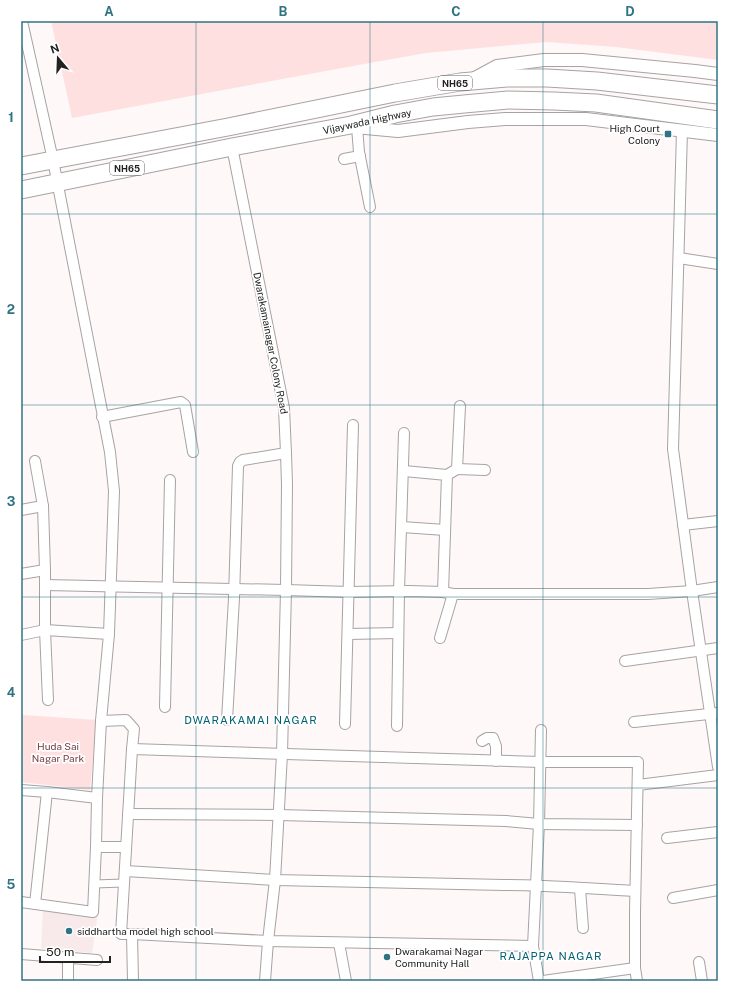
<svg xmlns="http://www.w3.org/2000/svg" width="739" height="1002" viewBox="0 0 739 1002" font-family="'Public Sans',sans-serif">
	<rect width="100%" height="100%" fill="#fef8f9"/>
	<polygon fill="#f8eaea" points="43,909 98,913 92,953 41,948"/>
	<g fill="#ffe0e1">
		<polygon points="51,21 718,21 718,60 616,47 546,42 426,53 353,66 72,118"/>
		<polygon points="23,715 97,720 90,790 21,782 21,729"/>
	</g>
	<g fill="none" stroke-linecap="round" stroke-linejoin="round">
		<defs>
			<polyline id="pedestrian" points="94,884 124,883"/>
			<g id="minor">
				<polyline points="357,127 359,152 370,207"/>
				<polyline points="682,131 673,449 692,591 718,767"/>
				<polyline points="232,147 284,408 286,453 287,484 286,590 282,754 275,880 268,941 265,981"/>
				<polyline points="344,159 360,156"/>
				<polyline points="679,258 718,264"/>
				<polyline points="102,417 181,402 185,405 193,452"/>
				<polyline points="35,461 43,506 45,570 45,630 48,700"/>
				<polyline points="457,469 485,470"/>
				<polyline points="404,471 447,475 443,592"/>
				<polyline points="447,475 457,469 460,406"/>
				<polyline points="21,510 43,506"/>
				<polyline points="683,525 718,521"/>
				<polyline points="402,527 445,530"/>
				<polyline points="21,574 45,570"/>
				<polyline points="45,585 286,590 349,592 409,591 443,592 453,594 648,594 692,591 718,587"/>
				<polyline points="348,634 398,633"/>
				<polyline points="21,635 45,630 109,634"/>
				<polyline points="440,638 453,594"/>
				<polyline points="625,661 718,648"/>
				<polyline points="165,707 170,480"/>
				<polyline points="227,720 234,598 238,466 240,462 243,460 286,453"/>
				<polyline points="101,721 126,720 134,729 132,749"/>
				<polyline points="634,722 718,713"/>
				<polyline points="345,724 353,425"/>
				<polyline points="397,726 399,591 404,433"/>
				<polyline points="482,741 487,738 493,738 496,746 496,761"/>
				<polyline points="638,785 718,775"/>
				<polyline points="21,790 47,792 97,798"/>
				<polyline points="128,814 279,815 506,821 539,824 637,825"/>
				<polyline points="667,838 718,832"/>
				<polyline points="96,847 126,847"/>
				<path d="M125,871L275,880L504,885C548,885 592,889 635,891"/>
				<polyline points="580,889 583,928"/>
				<polyline points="673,898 718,890"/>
				<polyline points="21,902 93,912 96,847 97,798 101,721 109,634 114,491 110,452 53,160 22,21"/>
				<polyline points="35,904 47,792"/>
				<polyline points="132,934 133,981"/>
				<polyline points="339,943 346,981"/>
				<polyline points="533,946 268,941 132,934 121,934 132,749 540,762 638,762 635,912 635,968 637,981"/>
				<polyline points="21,954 97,960"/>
				<polyline points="68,957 68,981"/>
				<polyline points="699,962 702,981"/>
				<polyline points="539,981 533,946 539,824 541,730"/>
				<polyline points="543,981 635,968"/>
			</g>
			<g id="tertiary">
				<polyline points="473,79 497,66 544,60 582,60 695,71 718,74"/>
				<polyline points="355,127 398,131 468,122 505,119 586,119 718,135"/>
			</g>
			<g id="trunk">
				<polyline points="21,166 228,127 395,93 460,82 507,78 547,78 597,81 718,95"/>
				<polyline points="21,190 232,147 351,125 395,114 433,107 464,104 508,100 554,101 596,103 718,120"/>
			</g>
		</defs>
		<use href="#pedestrian" stroke="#a8a3a3" stroke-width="9"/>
		<use href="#minor" stroke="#a8a3a3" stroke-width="12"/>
		<use href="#tertiary" stroke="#a8a3a3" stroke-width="14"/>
		<use href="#trunk" stroke="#a8a3a3" stroke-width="19"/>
		<use href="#pedestrian" stroke="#fff" stroke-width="7"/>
		<use href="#minor" stroke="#fff" stroke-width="10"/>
		<use href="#tertiary" stroke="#fff" stroke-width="12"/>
		<use href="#trunk" stroke="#fff" stroke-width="17"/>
	</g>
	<path fill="none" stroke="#307484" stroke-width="1" stroke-opacity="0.55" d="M196,21V981M370,21V981M543,21V981M21,214H718M21,405H718M21,597H718M21,788H718"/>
	<g fill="#307484" stroke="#fff" stroke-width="1.5">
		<rect x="664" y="130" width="8" height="8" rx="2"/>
		<circle cx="69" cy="931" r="4"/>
		<circle cx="387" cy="957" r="4"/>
	</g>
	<g text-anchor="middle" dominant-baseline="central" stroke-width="3.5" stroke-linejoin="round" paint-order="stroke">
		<g fill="#fff" stroke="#656464" stroke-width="1">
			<rect x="438" y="76" width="34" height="14" rx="3"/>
			<rect x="110" y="161" width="34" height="14" rx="3"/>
		</g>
		<g font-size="9" font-weight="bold" fill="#232121">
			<text x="455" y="83">NH65</text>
			<text x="127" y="168">NH65</text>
		</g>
		<g font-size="10" fill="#232121" stroke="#fff">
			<text transform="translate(367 121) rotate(-12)">Vijaywada Highway</text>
			<text transform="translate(271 343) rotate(79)">Dwarakamainagar Colony Road</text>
		</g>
		<g font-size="10" fill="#232121" stroke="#fff" text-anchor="start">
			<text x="660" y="128" text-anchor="end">High Court<tspan x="660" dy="12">Colony</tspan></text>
			<text x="77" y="931">siddhartha model high school</text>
			<text x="395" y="951">Dwarakamai Nagar<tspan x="395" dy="12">Community Hall</tspan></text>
		</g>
		<g font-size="10" fill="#77383f" stroke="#fff">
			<text x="58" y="746">Huda Sai<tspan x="58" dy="12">Nagar Park</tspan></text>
		</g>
		<g font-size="11" letter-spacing="1" fill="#006071" stroke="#fff">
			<text x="251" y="720">DWARAKAMAI NAGAR</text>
			<text x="551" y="956">RAJAPPA NAGAR</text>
		</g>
	</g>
	<rect width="739" height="1002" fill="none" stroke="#ffffff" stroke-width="44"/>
	<g transform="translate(58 58) rotate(341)" stroke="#ffffff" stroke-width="3" paint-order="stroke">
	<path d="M0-3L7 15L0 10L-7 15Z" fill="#232121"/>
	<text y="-6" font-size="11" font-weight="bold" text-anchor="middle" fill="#232121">N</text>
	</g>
	<path d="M40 956v6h70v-6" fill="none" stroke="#232121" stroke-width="2"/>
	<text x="46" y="956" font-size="12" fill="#232121" stroke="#ffffff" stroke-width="3" paint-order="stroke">50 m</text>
	<rect x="22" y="22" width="695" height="958" fill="none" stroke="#307484" stroke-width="1.5"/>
	<g font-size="13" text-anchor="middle" font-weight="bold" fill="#307484">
		<text x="109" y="16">A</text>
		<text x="283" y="16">B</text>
		<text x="456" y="16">C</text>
		<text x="630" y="16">D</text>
		<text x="11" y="122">1</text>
		<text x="11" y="314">2</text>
		<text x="11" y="506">3</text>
		<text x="11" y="697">4</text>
		<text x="11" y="889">5</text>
	</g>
</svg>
